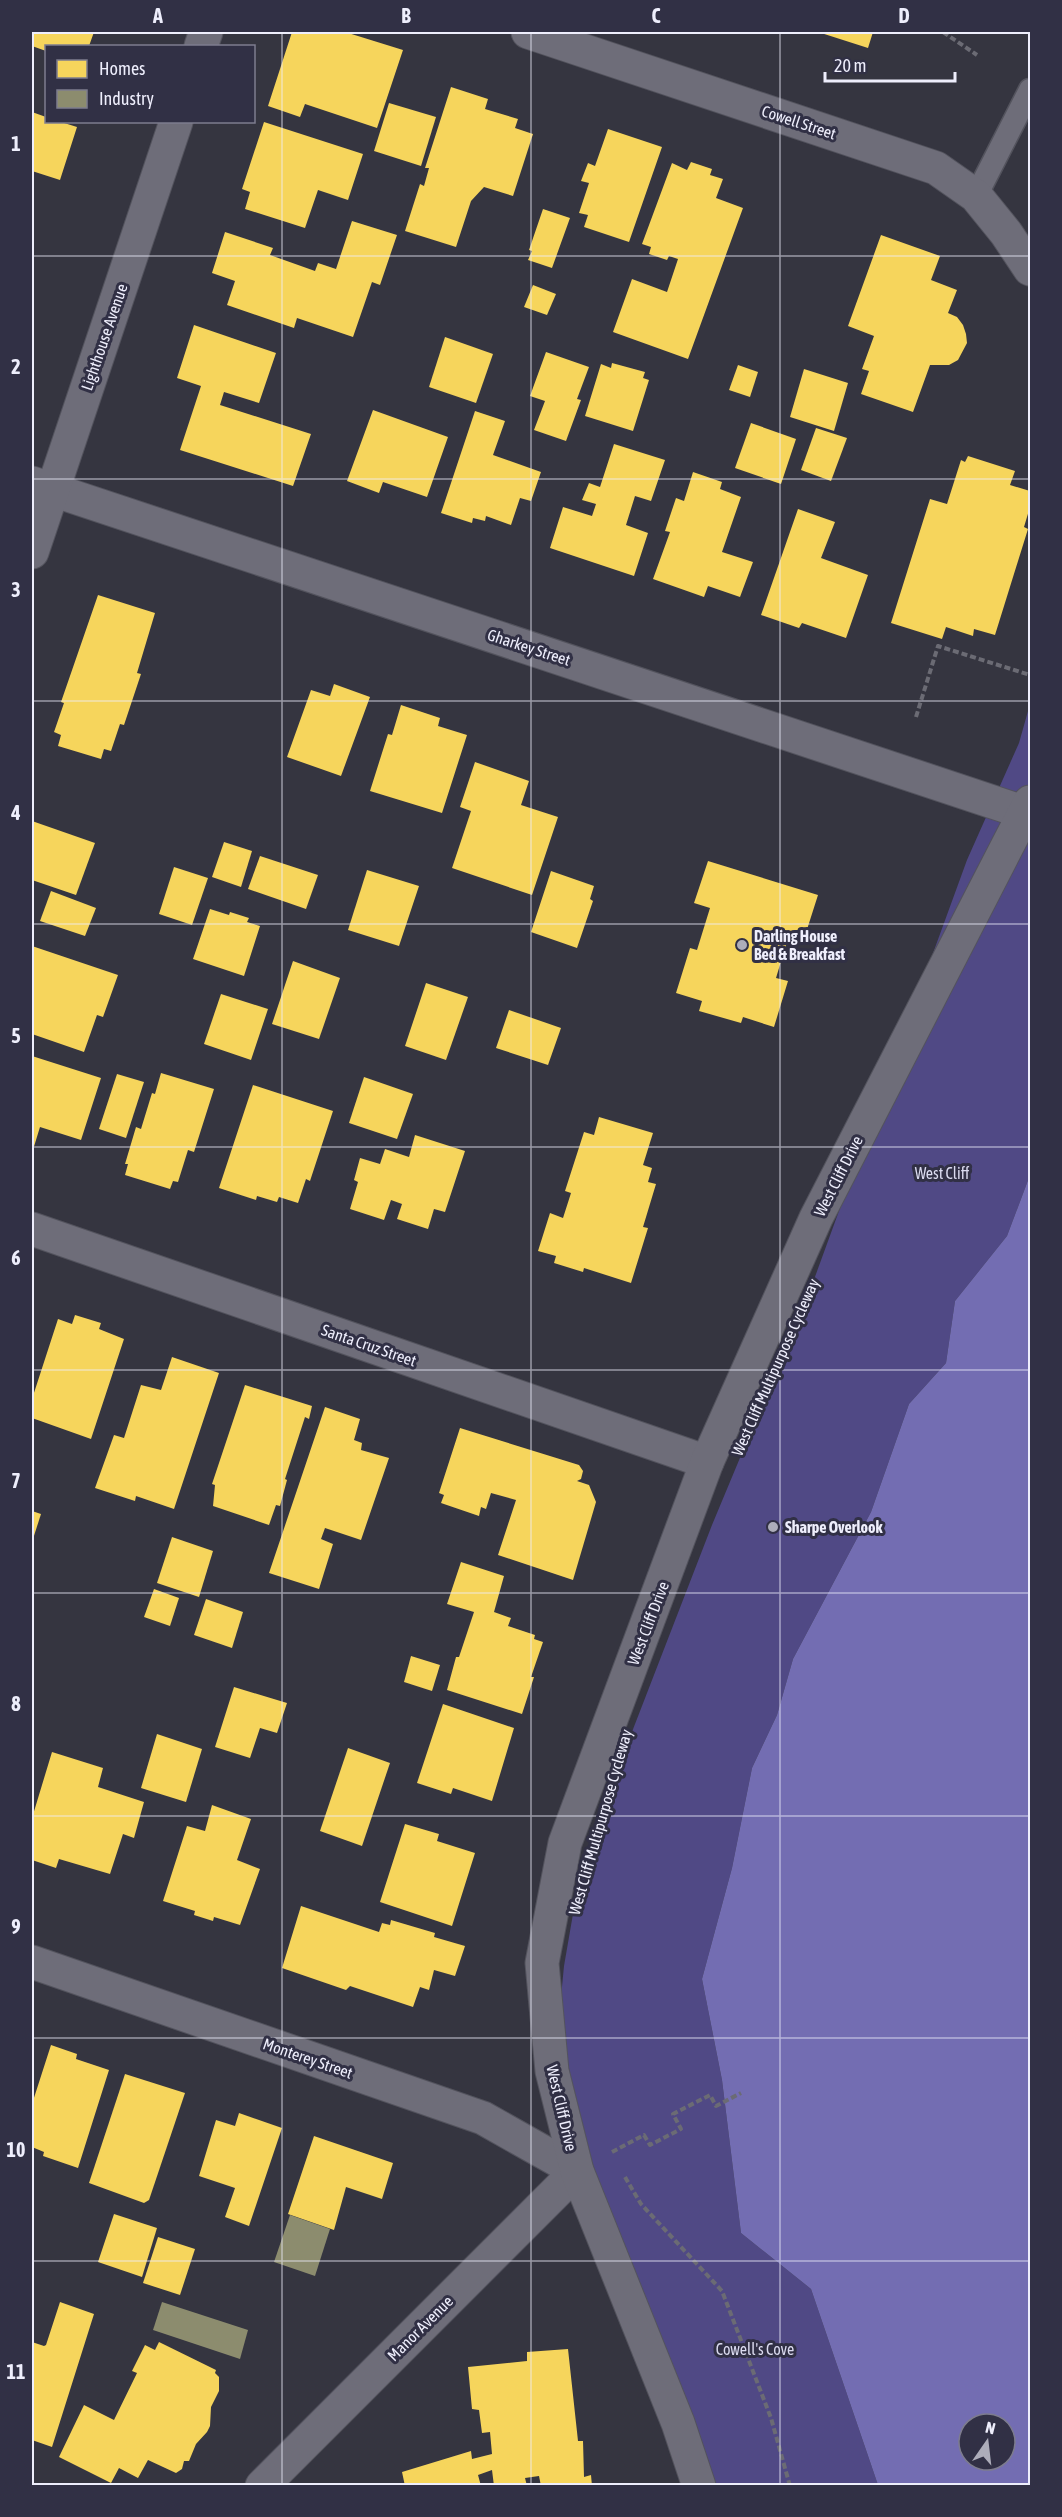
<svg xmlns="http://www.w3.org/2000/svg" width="1062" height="2517" viewBox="0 0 1062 2517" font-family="'Asap Condensed',sans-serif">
	<rect width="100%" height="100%" fill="#353540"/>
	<polygon fill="#504985" points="1030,704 1030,1175 1007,1236 955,1301 946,1363 909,1404 871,1512 793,1659 777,1715 752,1768 732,1868 702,1979 722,2080 741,2233 811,2289 878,2485 712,2485 561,2109 556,2049 564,1966 578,1885 630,1737 712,1525 812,1285 967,860 1019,743"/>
	<path fill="#736db2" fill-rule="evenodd" d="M1030,1175V2485H878L811,2289L741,2233L722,2080L702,1979L732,1868L752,1768L777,1715L793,1659L871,1512L909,1404L946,1363L955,1301L1007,1236ZM969,2424H1005V2460H969Z"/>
	<g fill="#f6d55c">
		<polygon points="32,32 94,32 89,46 46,46 46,51 32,46"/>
		<polygon points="292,32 345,32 403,50 377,128 305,104 300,117 268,106"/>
		<polygon points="818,32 873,32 868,48"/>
		<polygon points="451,87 488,99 485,109 518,119 515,128 533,134 513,196 484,187 471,201 456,247 405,231 420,184 424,186 429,168 425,168"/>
		<polygon points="389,103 436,117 421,166 374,151"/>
		<polygon points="32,112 46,117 46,122 61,122 77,127 60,180 32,171"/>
		<polygon points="264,122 363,154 348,200 318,190 305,228 245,209 250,192 242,189"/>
		<polygon points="608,129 662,147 629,242 584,227 588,215 579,213 589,183 581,181 588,163 595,166"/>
		<polygon points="691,162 712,169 710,175 723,179 716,198 743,208 688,359 613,332 632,279 667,292 678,259 669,256 667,260 649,254 651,247 642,244 672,163 687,170"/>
		<polygon points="543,209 570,218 552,268 528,260 532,251 529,250"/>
		<polygon points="352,221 397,235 380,285 372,282 353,337 297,318 294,328 227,305 235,281 212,273 225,232 273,248 270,255 315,271 318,263 336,269"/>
		<polygon points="881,235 940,256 931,280 957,290 948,313 957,317 963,325 966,334 967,343 958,360 949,365 930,365 913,412 861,394 869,371 862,369 874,336 848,326"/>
		<polygon points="533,285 556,294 547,315 524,307"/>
		<polygon points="194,325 276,353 259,403 224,392 220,405 311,434 293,486 180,450 201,386 177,378"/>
		<polygon points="445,337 493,354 476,403 429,387"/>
		<polygon points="546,352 589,367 577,399 581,400 566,441 534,430 545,401 530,396"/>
		<polygon points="612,363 645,372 643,378 649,380 633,431 585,416 601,364 611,368"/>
		<polygon points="738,365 758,372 750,397 729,390"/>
		<polygon points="804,369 848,383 834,431 790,417"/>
		<polygon points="373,410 448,437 427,497 383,482 379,493 347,481"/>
		<polygon points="475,411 505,421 493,455 541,472 531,501 520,498 511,525 486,516 485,521 473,518 472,523 441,513"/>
		<polygon points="751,423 796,439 781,484 735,468"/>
		<polygon points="816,428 847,438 831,481 801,470"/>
		<polygon points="614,444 665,460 651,501 635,496 626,525 648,533 634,576 550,548 563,507 592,516 596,504 582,500 589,483 600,487"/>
		<polygon points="968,456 1015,471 1010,485 1030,491 1030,507 1024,527 1028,529 995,635 974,629 973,636 946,627 942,639 891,623 930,499 947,504 961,460 965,462"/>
		<polygon points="693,472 722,482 720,489 741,497 722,552 753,562 740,597 708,586 704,597 653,579 670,532 665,531 676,498 684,501"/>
		<polygon points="798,509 835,522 821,558 868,575 846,638 802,623 799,628 761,615"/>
		<polygon points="98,595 155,613 137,673 141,674 124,725 120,724 111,751 104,749 101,759 58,746 61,735 54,732 64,703 61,702"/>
		<polygon points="334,684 370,697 341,776 287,757 311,690 330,696"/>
		<polygon points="401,705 440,718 438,726 467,735 442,813 370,791 388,734 392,735"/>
		<polygon points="475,762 529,781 521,805 558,817 532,895 452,868 471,811 460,807"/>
		<polygon points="32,821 95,843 76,895 32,880"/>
		<polygon points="224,842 252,851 241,887 212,877"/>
		<polygon points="260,856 318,875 306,909 248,889"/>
		<polygon points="708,861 818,895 803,942 788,938 776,978 788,981 774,1027 743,1017 741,1023 699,1011 702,1001 676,993 690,948 697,950 710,908 694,903"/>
		<polygon points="174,867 208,878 192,925 159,914"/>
		<polygon points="367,870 419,886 399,946 348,930"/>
		<polygon points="551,871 594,886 590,899 593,901 577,948 531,932"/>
		<polygon points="51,891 96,908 85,936 40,921"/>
		<polygon points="210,909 229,915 230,912 249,918 247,922 260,926 244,976 193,959"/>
		<polygon points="32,946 118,975 103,1017 97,1015 84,1052 32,1034"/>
		<polygon points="293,961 340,978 319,1039 272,1024"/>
		<polygon points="426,983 468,997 446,1060 405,1046"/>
		<polygon points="221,994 268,1009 251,1060 204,1044"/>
		<polygon points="509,1010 561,1028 548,1065 496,1048"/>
		<polygon points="32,1056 101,1078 81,1140 40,1127 32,1153"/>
		<polygon points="161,1073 214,1089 194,1152 188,1150 178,1182 173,1181 170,1189 125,1175 128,1164 125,1164 136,1127 141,1129 152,1093 155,1094"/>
		<polygon points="117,1074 144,1082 126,1138 99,1129"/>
		<polygon points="364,1077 413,1094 397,1139 349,1123"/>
		<polygon points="253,1085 333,1111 310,1181 306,1179 298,1203 279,1197 277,1202 257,1196 256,1200 219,1188"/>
		<polygon points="599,1117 653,1133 643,1165 652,1168 648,1182 656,1184 643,1227 648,1228 631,1283 584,1268 583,1272 554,1263 556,1256 538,1251 550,1213 563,1218 571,1193 565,1191 584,1132 594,1135"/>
		<polygon points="415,1135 465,1151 445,1212 434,1209 428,1229 397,1219 402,1204 391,1200 384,1220 350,1209 358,1182 354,1180 360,1158 380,1164 385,1149 409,1157"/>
		<polygon points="75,1315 101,1323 99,1329 124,1339 91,1439 32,1418 32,1399 58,1319 72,1324"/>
		<polygon points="172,1357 219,1373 174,1509 136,1496 135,1501 95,1488 114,1435 124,1438 141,1385 161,1390"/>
		<polygon points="245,1385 312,1406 309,1419 305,1417 285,1479 287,1480 280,1506 276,1505 269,1525 213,1506 215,1485 212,1484"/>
		<polygon points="325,1407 360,1419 354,1440 362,1443 361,1450 389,1458 361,1540 325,1528 321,1539 333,1544 319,1589 269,1573"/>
		<polygon points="460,1428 579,1465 583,1471 581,1479 577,1481 589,1485 596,1502 573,1580 498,1555 516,1500 491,1493 486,1509 481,1507 479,1516 441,1503 444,1495 439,1493"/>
		<polygon points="32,1511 41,1514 32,1542"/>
		<polygon points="172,1537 213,1551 199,1597 157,1583"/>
		<polygon points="461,1562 504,1576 494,1612 511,1618 508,1626 535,1635 534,1639 543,1642 531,1677 534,1677 522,1714 447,1690 456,1657 459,1657 474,1612 447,1604"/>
		<polygon points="154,1589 179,1598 170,1626 144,1617"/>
		<polygon points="206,1599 243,1612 232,1648 194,1635"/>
		<polygon points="411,1656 440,1665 432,1691 404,1682"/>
		<polygon points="234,1687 287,1703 277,1733 260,1728 250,1758 215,1747"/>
		<polygon points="443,1704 514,1728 492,1801 453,1788 451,1794 417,1783"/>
		<polygon points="157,1734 202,1749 186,1802 141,1788"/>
		<polygon points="348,1748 390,1763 362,1846 320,1831"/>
		<polygon points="52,1752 103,1768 98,1787 144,1802 134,1838 123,1834 110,1874 59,1859 56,1868 32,1860 32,1818"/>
		<polygon points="212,1805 251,1819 237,1860 260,1869 240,1925 214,1917 213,1921 194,1915 195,1911 163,1901 187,1826 205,1831"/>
		<polygon points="405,1824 439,1834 437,1841 475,1853 452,1926 380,1902"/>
		<polygon points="301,1906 379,1932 382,1923 390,1925 391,1920 435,1933 434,1937 465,1946 455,1976 434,1970 429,1990 420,1987 413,2007 350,1986 346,1990 282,1968"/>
		<polygon points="51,2045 77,2054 76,2059 109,2070 78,2168 43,2156 44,2152 32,2147 32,2104"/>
		<polygon points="125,2074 185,2093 149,2200 144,2203 89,2183"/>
		<polygon points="239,2113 282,2128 249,2226 225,2217 235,2188 199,2176 216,2120 235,2126"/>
		<polygon points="314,2136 393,2163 382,2199 346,2187 334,2230 288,2214"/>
		<polygon points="114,2214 157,2228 142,2277 98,2262"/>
		<polygon points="158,2237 195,2249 180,2295 143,2283"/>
		<polygon points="60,2302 94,2314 52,2447 32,2440 32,2342 44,2346 46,2345"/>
		<polygon points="159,2342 216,2370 215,2373 219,2377 219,2391 211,2407 210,2426 207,2432 196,2444 189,2461 184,2461 182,2469 176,2473 148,2460 138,2478 119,2468 111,2483 59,2457 84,2405 114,2420 137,2373 132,2371 145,2345 155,2350"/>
		<polygon points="568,2349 578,2441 583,2441 584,2477 591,2475 592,2486 541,2486 539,2476 525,2478 527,2486 494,2486 492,2470 478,2475 481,2486 405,2486 402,2472 471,2451 472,2459 492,2454 490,2432 482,2433 479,2410 472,2409 468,2367 527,2361 527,2352"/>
	</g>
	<g fill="#8c8c6e">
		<polygon points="290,2215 330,2229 315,2276 274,2262"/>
		<polygon points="162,2302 248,2330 240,2359 153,2330"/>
	</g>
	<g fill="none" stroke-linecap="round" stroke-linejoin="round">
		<defs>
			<polyline id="service" points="976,196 1030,90"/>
			<g id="minor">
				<polyline points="528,32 936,168 976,196 1006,233 1030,269"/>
				<polyline points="201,46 206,32"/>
				<polyline points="32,483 1026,813"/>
				<polyline points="32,552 176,122"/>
				<polyline points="32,1229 707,1462"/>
				<polyline points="32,1962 483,2118 577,2171 262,2486"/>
			</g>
			<polyline id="tertiary" points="699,2486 678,2423 577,2171 552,2071 542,1963 565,1843 707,1462 816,1218 1030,802"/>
		</defs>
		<use href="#service" stroke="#53535d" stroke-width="25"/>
		<use href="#minor" stroke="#53535d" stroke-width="35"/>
		<use href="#tertiary" stroke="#53535d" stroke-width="35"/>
		<g stroke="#6b6b74" stroke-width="4" stroke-dasharray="6 3" stroke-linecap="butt">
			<polyline points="943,32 977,55"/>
			<polyline points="916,717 938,646 1030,675"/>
			<polyline points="612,2152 644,2135 650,2145 681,2129 673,2114 710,2095 716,2106 741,2093"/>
			<polyline points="625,2177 641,2204 722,2291 771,2418 790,2486"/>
		</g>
		<use href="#service" stroke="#6e6d79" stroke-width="22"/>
		<use href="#minor" stroke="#6e6d79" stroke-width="33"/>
		<use href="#tertiary" stroke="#6e6d79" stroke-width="33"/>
	</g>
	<path fill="none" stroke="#eeeefc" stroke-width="1.5" stroke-opacity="0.55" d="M282,32V2486M531,32V2486M780,32V2486M32,256H1030M32,479H1030M32,701H1030M32,924H1030M32,1147H1030M32,1370H1030M32,1593H1030M32,1816H1030M32,2038H1030M32,2261H1030"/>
	<g fill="#adadba" stroke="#313045" stroke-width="2">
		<circle cx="742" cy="945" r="6"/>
		<circle cx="773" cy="1527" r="6"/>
	</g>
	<g text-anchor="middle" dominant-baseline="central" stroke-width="6" stroke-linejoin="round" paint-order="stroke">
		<g font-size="16" fill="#eeeefc" stroke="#313045">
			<text transform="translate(799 122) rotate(18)">Cowell Street</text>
			<text transform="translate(104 337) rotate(-71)">Lighthouse Avenue</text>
			<text transform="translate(529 647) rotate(18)">Gharkey Street</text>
			<text transform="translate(838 1176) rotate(-63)">West Cliff Drive</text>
			<text transform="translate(369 1345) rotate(19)">Santa Cruz Street</text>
			<text transform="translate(775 1367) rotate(-66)">West Cliff Multipurpose Cycleway</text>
			<text transform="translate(648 1623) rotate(-69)">West Cliff Drive</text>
			<text transform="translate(600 1822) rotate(-74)">West Cliff Multipurpose Cycleway</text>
			<text transform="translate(308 2058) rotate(19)">Monterey Street</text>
			<text transform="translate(562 2108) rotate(77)">West Cliff Drive</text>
			<text transform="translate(420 2328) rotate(-45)">Manor Avenue</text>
		</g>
		<g font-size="16" font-weight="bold" fill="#eeeefc" stroke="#313045" text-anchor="start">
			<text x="754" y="936">Darling House<tspan x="754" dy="18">Bed &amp; Breakfast</tspan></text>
			<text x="785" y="1527">Sharpe Overlook</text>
		</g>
		<g font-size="16" fill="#dbdbf0" stroke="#313045">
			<text x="942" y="1173">West Cliff</text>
			<text x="755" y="2349">Cowell's Cove</text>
		</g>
	</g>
	<rect width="1062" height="2517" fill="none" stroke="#313045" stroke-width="66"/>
	<rect x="45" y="45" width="210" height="78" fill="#313045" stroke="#7d7c8e" stroke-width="1.5"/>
	<rect x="57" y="60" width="30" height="18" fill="#f6d55c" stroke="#7d7c8e" stroke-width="1.5"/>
	<text x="99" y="75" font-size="18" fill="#eeeefc">Homes</text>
	<rect x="57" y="90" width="30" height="18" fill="#8c8c6e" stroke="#7d7c8e" stroke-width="1.5"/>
	<text x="99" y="105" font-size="18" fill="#eeeefc">Industry</text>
	<g transform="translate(987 2442) rotate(14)"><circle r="28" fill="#313045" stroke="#7d7c8e" stroke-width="1.5"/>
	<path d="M0-4.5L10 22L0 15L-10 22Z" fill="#adadba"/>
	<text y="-9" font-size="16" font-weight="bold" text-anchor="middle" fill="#eeeefc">N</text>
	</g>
	<path d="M825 72v9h130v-9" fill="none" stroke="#eeeefc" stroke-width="3"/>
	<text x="834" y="72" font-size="18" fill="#eeeefc" stroke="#313045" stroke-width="4.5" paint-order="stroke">20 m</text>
	<rect x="33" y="33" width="996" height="2451" fill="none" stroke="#eeeefc" stroke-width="2"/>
	<g font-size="20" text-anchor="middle" font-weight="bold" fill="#eeeefc">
		<text x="158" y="23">A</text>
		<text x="406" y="23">B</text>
		<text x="656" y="23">C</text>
		<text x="904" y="23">D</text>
		<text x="16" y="151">1</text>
		<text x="16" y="374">2</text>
		<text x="16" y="597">3</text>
		<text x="16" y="820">4</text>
		<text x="16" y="1043">5</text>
		<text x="16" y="1265">6</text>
		<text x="16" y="1488">7</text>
		<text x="16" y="1711">8</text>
		<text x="16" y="1934">9</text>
		<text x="16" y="2157">10</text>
		<text x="16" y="2379">11</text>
	</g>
</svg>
